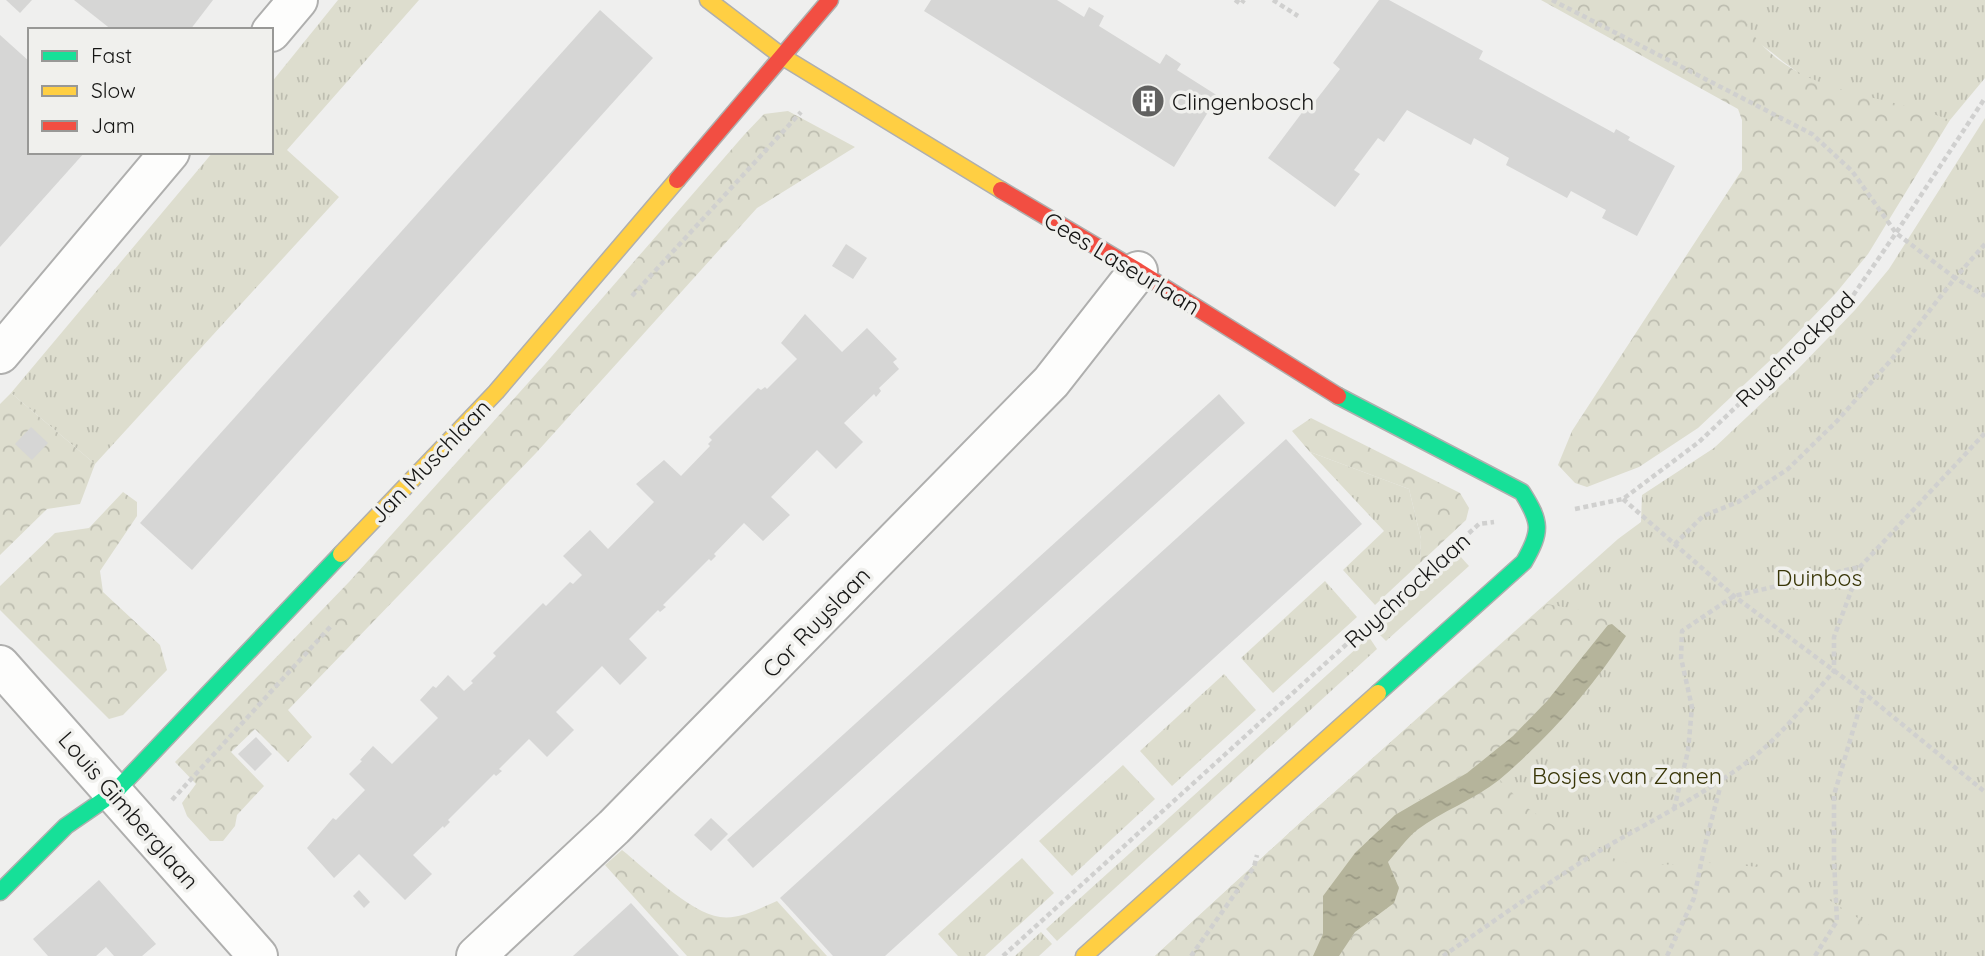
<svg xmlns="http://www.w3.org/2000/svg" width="1985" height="956" viewBox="0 0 1985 956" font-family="Quicksand,sans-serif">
	<defs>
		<pattern id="grass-tufts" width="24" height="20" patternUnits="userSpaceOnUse" patternTransform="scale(1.75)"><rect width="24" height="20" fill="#ddddce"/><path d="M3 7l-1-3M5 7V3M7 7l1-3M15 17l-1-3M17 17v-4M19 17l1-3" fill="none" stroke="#bdbdb0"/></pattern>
		<pattern id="forest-crowns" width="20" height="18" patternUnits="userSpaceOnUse" patternTransform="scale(1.75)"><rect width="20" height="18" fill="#ddddce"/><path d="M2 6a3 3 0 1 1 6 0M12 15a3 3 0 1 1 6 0" fill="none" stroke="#bdbdb0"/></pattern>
		<pattern id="water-ripples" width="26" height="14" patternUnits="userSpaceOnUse" patternTransform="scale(1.75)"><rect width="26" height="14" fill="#b5b49b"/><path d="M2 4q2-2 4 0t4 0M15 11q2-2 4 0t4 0" fill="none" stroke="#9b9a85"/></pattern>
	</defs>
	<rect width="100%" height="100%" fill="#efefee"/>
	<g fill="url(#grass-tufts)">
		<polygon points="338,0 419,0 287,150 339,197 95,464 11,393 213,152 271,152 271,83"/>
		<path d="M1677,0H1985V78L1950,120C1906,105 1859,99 1816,82C1795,73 1780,58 1763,46C1737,28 1705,15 1677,0Z"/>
		<polygon points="1985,118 1985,956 1155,956 1301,822 1618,539 1641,522 1642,495 1714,448 1798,369 1855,310 1889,269"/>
		<polygon points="1310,452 1409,489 1421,539 1420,563 1375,605 1343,570 1384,531"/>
		<polygon points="1459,555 1469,566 1386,641 1375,630"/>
		<polygon points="1325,581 1357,617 1273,693 1241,658"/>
		<polygon points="1369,637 1377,649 1057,941 1046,929"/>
		<polygon points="1224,674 1256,710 1172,786 1140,751"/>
		<polygon points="1123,765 1155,799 1072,876 1039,841"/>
		<polygon points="1022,858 1054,893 985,956 958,956 938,934"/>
		<polygon points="1041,932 1052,944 1039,956 1015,956"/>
	</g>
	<g fill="url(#forest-crowns)">
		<path d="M1541,0H1742C1742,17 1749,31 1761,44C1802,87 1859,93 1914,108C1926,111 1938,116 1950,120L1868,254L1836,293L1780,351L1698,428L1639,467L1587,487L1575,483L1558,465L1572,431L1742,170V120L1738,109Z"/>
		<polygon points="788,111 855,147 757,208 536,453 288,710 312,737 288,762 255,729 231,752 264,786 237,815 235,826 223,841 210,841 187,816 182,803 196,784 175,762 349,582 545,364 744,135 764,114"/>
		<polygon points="11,393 95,464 80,504 47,509 0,555 0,404"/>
		<polygon points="1311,418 1460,493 1469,508 1466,520 1420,563 1421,539 1409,489 1310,452 1292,431"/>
		<polygon points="123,492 137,502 137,516 100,571 103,592 160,645 167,670 123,715 109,719 0,610 0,586 55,533 89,528"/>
		<polygon points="1547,604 1602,614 1612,624 1608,625 1547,701 1513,736 1467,773 1420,799 1355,853 1332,880 1321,908 1323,934 1313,956 1155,956 1301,822"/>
		<path d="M1499,779L1526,807L1588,849L1624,862L1654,865L1710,863L1772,868L1815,891L1918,956H1339L1355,932L1378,916L1399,888L1388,862C1396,853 1404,842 1414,833C1438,810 1472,799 1499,779Z"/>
		<path d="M622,850C646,869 690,913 720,917C739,920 760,908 777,901L827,956H687L605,865Z"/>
	</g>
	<path fill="url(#water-ripples)" d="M1612,624L1626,636C1592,689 1547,739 1499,780C1474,800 1442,811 1417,830C1406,839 1397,852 1388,862L1399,888L1394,903L1355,932L1339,956H1313L1323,934V896L1355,853L1395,815L1467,773L1513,736L1547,701L1608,625Z"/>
	<g fill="#d6d6d5">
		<polygon points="6,0 32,0 20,13"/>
		<polygon points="74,0 213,0 190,30 112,30"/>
		<polygon points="931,0 1057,0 1084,17 1089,7 1104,16 1099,26 1160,64 1166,54 1181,64 1177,70 1218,96 1174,167 924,11"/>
		<polygon points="1379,0 1389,0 1483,51 1479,59 1614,133 1616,129 1630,137 1628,140 1675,166 1637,236 1602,218 1606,210 1571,191 1567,198 1506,165 1509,158 1474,138 1471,145 1407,110 1384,142 1378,138 1354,170 1360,174 1335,207 1268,158 1310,102 1313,104 1340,69 1333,63"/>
		<polygon points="600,10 653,58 192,570 140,523"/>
		<polygon points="0,35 30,62 30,152 85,152 0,247"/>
		<polygon points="846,244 867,258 853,279 832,266"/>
		<polygon points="805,314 842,352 867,328 897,359 893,362 899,369 879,388 881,391 876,397 874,394 844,423 863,442 836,469 817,450 771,497 790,515 763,541 744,523 714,554 716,556 711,561 709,559 663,605 666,607 660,612 658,610 629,639 647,658 620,685 602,666 556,712 574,730 547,757 529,739 499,769 502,771 496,776 494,774 448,820 450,822 444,828 443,826 413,855 432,874 405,900 359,854 334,878 307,848 333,818 336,820 365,790 349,774 362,761 360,760 373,746 392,764 438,718 420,700 433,686 436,688 448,675 464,691 473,683 471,681 496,656 493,653 543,603 546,606 570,582 573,584 582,575 563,556 590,530 608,549 654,502 636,484 664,460 681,476 710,446 708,444 712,440 709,437 758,388 761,390 765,387 767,389 797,359 781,343"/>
		<polygon points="1219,394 1245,423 753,868 727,840"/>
		<polygon points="31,427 48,443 32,460 15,444"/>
		<polygon points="1286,439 1362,524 885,956 833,956 780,898"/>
		<polygon points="256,737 272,754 255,771 238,754"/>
		<polygon points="711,818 728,834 711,851 694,835"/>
		<polygon points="99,880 156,944 142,956 114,956 106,947 96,956 48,956 33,939"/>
		<polygon points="359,890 370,902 364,908 353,896"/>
		<polygon points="631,903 679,956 573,956"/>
	</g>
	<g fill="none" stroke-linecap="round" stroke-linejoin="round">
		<defs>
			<g id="street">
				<polyline points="271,32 298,0"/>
				<polyline points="0,354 170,152"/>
				<polyline points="0,665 258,956"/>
				<polyline points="476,956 614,827 1051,382 1138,271"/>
			</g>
			<g id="fast">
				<path d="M1338,396L1522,492C1541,522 1542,531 1524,562L1378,693"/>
				<polyline points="0,892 66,826 114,793 341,554"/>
			</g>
			<g id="slow">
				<polyline points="708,0 783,57 1001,190"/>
				<polyline points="341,554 496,392 677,180"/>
				<polyline points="1084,956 1378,693"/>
			</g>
			<g id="jam">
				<polyline points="677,180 830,0"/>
				<polyline points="1001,190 1138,271 1338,396"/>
			</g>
		</defs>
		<use href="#street" stroke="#afafae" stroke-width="42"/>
		<use href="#fast" stroke="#afafae" stroke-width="19"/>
		<use href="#slow" stroke="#afafae" stroke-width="19"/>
		<use href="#jam" stroke="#afafae" stroke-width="19"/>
		<g stroke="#d0d0cf" stroke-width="4.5" stroke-dasharray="5 3.5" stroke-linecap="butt">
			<polyline points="1235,0 1241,4 1244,0"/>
			<polyline points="1273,0 1298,16"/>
			<polyline points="1552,0 1812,134 1852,171 1896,233 1955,278 1891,360 1837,421 1788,469 1738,502 1703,516 1675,544"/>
			<polyline points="1985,244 1955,278 1985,296"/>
			<polyline points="632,296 801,112"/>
			<polyline points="1623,499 1734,596 1864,693 1985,792"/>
			<polyline points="1575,509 1623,499 1699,442 1852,297 1896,233 1985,98"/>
			<polyline points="172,800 331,626"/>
			<polyline points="1674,809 1688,751 1692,707 1681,658 1682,631 1734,596 1859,567"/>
			<polyline points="1003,956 1479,524 1494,522"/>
			<polyline points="1191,956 1254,867 1257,855"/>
			<path d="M1443,956C1493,922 1543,886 1594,854C1646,823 1701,797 1750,760C1782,735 1807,702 1834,671V637L1860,567L1985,433"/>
			<polyline points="1667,956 1694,898 1704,849 1722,780"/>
			<polyline points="1815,956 1837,921 1834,859 1834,795 1864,693"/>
		</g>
		<use href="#street" stroke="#fdfdfc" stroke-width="38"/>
		<use href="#fast" stroke="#16e098" stroke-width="16"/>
		<use href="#slow" stroke="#ffcf43" stroke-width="16"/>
		<use href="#jam" stroke="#f24e42" stroke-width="16"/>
	</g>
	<defs>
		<symbol id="building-disc" viewBox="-11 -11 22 22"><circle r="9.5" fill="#616160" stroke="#f0f0ed"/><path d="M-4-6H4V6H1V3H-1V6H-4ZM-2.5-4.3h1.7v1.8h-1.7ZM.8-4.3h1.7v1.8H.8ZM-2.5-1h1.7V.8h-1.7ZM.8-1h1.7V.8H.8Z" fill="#fff"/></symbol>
	</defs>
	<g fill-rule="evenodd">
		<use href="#building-disc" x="1129" y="82" width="38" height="38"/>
	</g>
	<g text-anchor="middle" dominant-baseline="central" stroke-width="7" stroke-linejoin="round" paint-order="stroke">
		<g font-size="23" fill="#151514" stroke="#f0f0ed" text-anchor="start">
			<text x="1172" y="101">Clingenbosch</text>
		</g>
		<g font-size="23" fill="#151514" stroke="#f0f0ed">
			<text transform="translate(1122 263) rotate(31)">Cees Laseurlaan</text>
			<text transform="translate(1795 349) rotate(-44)">Ruychrockpad</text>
			<text transform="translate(430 461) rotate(-46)">Jan Muschlaan</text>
			<text transform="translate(1407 590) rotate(-42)">Ruychrocklaan</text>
			<text transform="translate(816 622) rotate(-46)">Cor Ruyslaan</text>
			<text transform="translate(129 810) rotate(49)">Louis Gimberglaan</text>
		</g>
		<g font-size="23" fill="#383506" stroke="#f0f0ed">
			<text x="1819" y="577">Duinbos</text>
			<text x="1627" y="775">Bosjes van Zanen</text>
		</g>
	</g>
	<rect x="28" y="28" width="245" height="126" fill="#f0f0ed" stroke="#989896" stroke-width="2"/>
	<rect x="42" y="51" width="35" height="10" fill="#16e098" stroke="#989896" stroke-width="2"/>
	<text x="91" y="63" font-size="21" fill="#151514">Fast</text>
	<rect x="42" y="86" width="35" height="10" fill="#ffcf43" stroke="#989896" stroke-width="2"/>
	<text x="91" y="98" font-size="21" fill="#151514">Slow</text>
	<rect x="42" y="121" width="35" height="10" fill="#f24e42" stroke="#989896" stroke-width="2"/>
	<text x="91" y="133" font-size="21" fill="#151514">Jam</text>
</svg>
